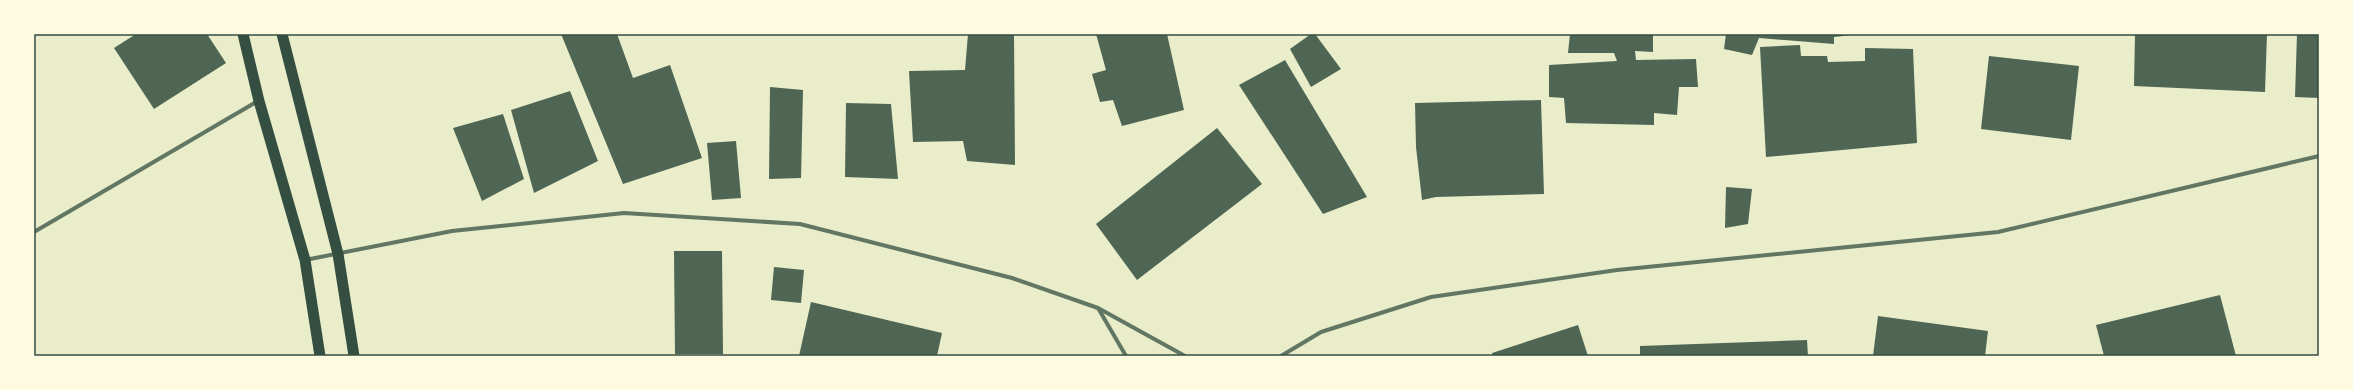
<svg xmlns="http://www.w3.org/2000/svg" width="2353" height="390" viewBox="0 0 2353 390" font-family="Karla,sans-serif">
	<rect width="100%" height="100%" fill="#e9edc9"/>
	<g fill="#4f6655">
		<polygon points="136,34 207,34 226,63 154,109 114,48"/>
		<polygon points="561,34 617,34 633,78 670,65 702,158 623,184"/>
		<polygon points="968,34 1014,35 1015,165 967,161 963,141 913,142 909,71 965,70"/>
		<polygon points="1096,34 1167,34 1184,110 1122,126 1113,100 1100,102 1092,74 1106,70"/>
		<polygon points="1311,34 1315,34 1341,69 1311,87 1290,49"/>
		<polygon points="1570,34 1653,34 1653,52 1635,51 1636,60 1696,59 1698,87 1679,87 1677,115 1654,113 1654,125 1566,123 1564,98 1549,97 1549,65 1617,61 1614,53 1568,53"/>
		<polygon points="1726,34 1852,34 1852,35 1834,37 1834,44 1759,38 1752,55 1724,49"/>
		<polygon points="2135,34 2267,34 2265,92 2134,86"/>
		<polygon points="2297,34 2319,34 2319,98 2295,97"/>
		<polygon points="1800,45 1801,56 1827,56 1828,62 1865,61 1865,48 1913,49 1917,143 1766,157 1760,47"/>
		<polygon points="1989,56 2079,66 2071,140 1981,129"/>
		<polygon points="1285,60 1367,197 1323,214 1239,85"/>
		<polygon points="770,87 803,90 801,178 769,179"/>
		<polygon points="570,91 598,161 534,193 511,110"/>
		<polygon points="1541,100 1544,194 1436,197 1422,200 1416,147 1415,103"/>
		<polygon points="846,103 891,104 898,179 845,177"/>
		<polygon points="503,114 524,179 482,201 453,128"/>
		<polygon points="1217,128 1262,184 1137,280 1096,224"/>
		<polygon points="736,141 741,198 712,200 707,143"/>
		<polygon points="1726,187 1752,189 1748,224 1725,228"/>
		<polygon points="674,251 722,251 723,354 675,354"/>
		<polygon points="774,267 804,270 801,303 771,300"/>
		<polygon points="2220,295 2236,356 2104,356 2096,325"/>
		<polygon points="811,302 942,333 937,356 799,356"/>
		<polygon points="1878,316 1988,331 1985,356 1873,356"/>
		<polygon points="1578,325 1588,356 1493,356 1492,353"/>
		<polygon points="1807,340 1808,356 1640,356 1640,346"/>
	</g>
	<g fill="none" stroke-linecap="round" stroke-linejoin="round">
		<g stroke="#617663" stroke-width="4">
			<polyline points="34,232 258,101"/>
			<polyline points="305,260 452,231 624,213 800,224 1012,278 1098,308 1185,356"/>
			<polyline points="1098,308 1126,356"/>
			<polyline points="1281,356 1321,332 1431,297 1617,270 1998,232 2319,156"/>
		</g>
		<g stroke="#344e41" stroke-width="11">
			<polyline points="243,34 259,101 305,260 320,356"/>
			<polyline points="282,34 338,254 354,356"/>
		</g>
	</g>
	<rect width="2353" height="390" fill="none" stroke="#fefae0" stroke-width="70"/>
	<rect x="35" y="35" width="2283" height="320" fill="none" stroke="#344e41" stroke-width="1.5"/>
</svg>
